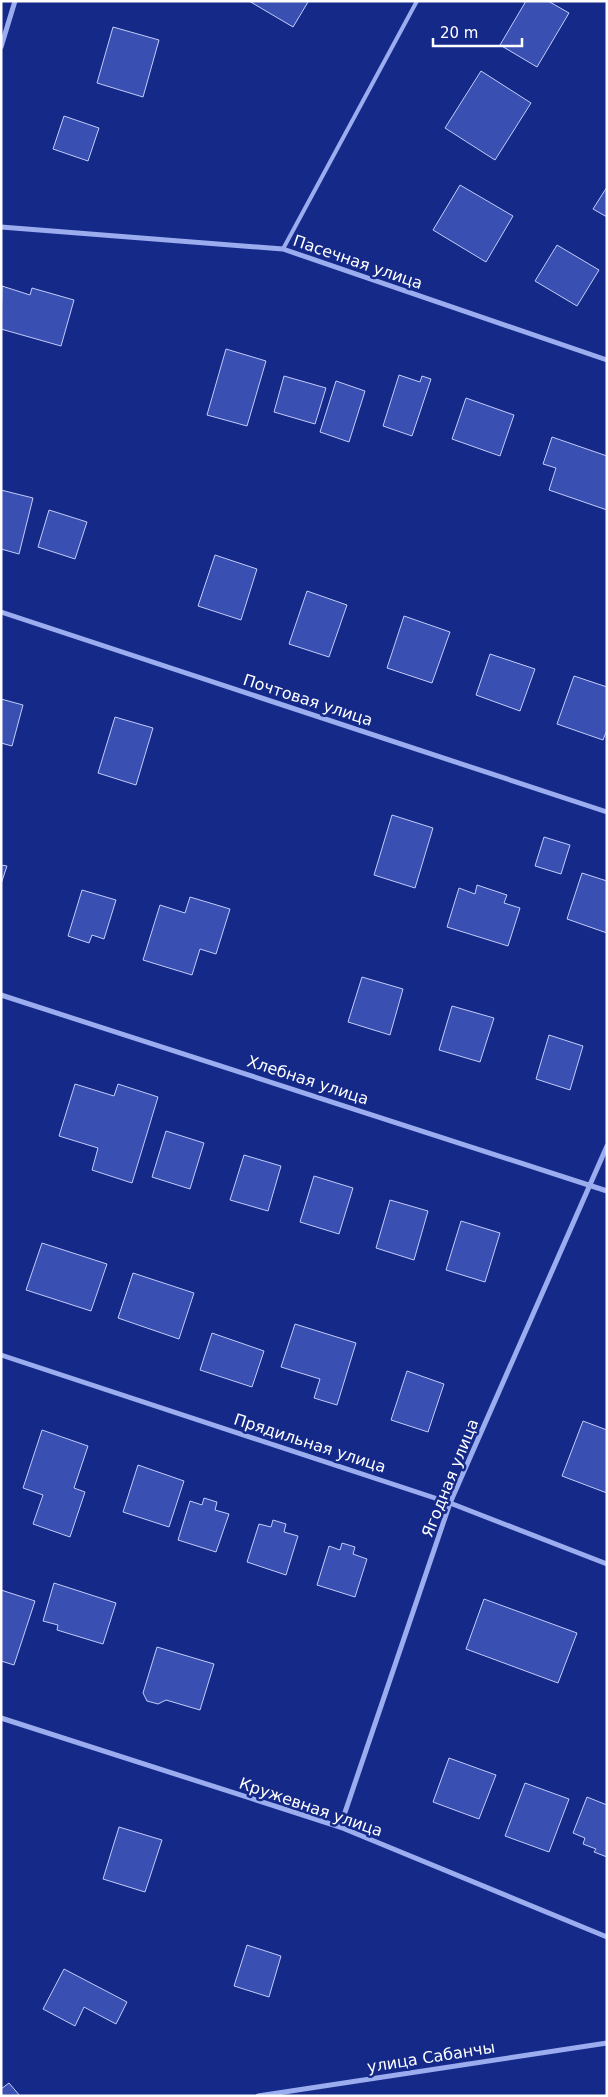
<svg xmlns="http://www.w3.org/2000/svg" width="608" height="2097" viewBox="0 0 608 2097" font-family="'DejaVu Sans',sans-serif">
	<rect width="100%" height="100%" fill="#152989"/>
	<g fill="#394fb1" stroke="#c2cdfb">
		<polygon points="249,1 307,1 308,2 293,27"/>
		<polygon points="526,1 548,1 569,13 537,67 500,45"/>
		<polygon points="113,27 159,40 143,97 97,83"/>
		<polygon points="481,71 531,103 495,160 445,128"/>
		<polygon points="64,116 99,128 88,161 53,149"/>
		<polygon points="460,185 513,216 486,262 433,230"/>
		<polygon points="607,187 607,217 593,209"/>
		<polygon points="557,245 599,270 577,306 535,281"/>
		<polygon points="2,286 30,295 32,288 74,300 61,346 1,329"/>
		<polygon points="226,349 266,361 247,426 207,415"/>
		<polygon points="399,375 420,382 422,376 431,379 412,436 383,426"/>
		<polygon points="284,376 326,388 315,424 274,412"/>
		<polygon points="336,381 365,391 349,442 320,432"/>
		<polygon points="466,398 514,415 500,456 452,439"/>
		<polygon points="552,437 607,456 607,510 549,490 556,468 543,464"/>
		<polygon points="1,490 33,498 19,554 1,549"/>
		<polygon points="49,510 87,522 75,559 38,547"/>
		<polygon points="215,555 257,569 241,620 198,606"/>
		<polygon points="307,591 347,605 329,657 289,644"/>
		<polygon points="404,616 450,632 432,683 387,668"/>
		<polygon points="490,654 535,669 520,711 476,695"/>
		<polygon points="574,676 607,687 607,730 603,740 557,724"/>
		<polygon points="1,699 23,705 12,746 1,743"/>
		<polygon points="115,717 153,728 136,785 98,773"/>
		<polygon points="392,815 433,828 415,888 374,875"/>
		<polygon points="544,837 570,845 561,874 535,866"/>
		<polygon points="1,865 7,866 1,884"/>
		<polygon points="582,873 607,881 607,933 567,919"/>
		<polygon points="477,885 507,895 504,903 520,908 508,946 447,927 459,888 475,894"/>
		<polygon points="82,890 116,900 104,939 92,935 89,943 68,936"/>
		<polygon points="190,897 230,909 216,954 200,949 192,975 143,960 160,905 185,913"/>
		<polygon points="362,977 403,989 390,1035 348,1022"/>
		<polygon points="452,1006 494,1018 480,1062 439,1050"/>
		<polygon points="549,1035 583,1046 570,1090 536,1079"/>
		<polygon points="75,1084 114,1096 118,1084 158,1097 132,1183 92,1170 98,1148 59,1136"/>
		<polygon points="166,1131 204,1143 190,1189 152,1177"/>
		<polygon points="244,1155 281,1166 268,1211 230,1200"/>
		<polygon points="314,1176 353,1188 339,1234 300,1222"/>
		<polygon points="390,1200 428,1211 414,1260 376,1248"/>
		<polygon points="461,1221 500,1233 485,1282 446,1270"/>
		<polygon points="42,1243 107,1264 91,1311 26,1290"/>
		<polygon points="133,1273 194,1293 179,1339 118,1318"/>
		<polygon points="295,1324 356,1343 337,1405 314,1398 320,1379 281,1367"/>
		<polygon points="212,1333 264,1351 252,1387 200,1370"/>
		<polygon points="407,1371 444,1384 428,1432 391,1420"/>
		<polygon points="583,1421 607,1430 607,1493 562,1476"/>
		<polygon points="42,1430 88,1446 74,1488 85,1492 70,1537 33,1524 43,1495 23,1488"/>
		<polygon points="138,1465 184,1481 169,1527 123,1512"/>
		<polygon points="204,1498 217,1502 215,1510 229,1514 216,1552 178,1540 190,1501 202,1505"/>
		<polygon points="273,1520 286,1524 284,1532 298,1536 286,1575 247,1562 259,1524 271,1527"/>
		<polygon points="342,1543 355,1547 353,1554 367,1559 355,1597 317,1585 329,1546 340,1550"/>
		<polygon points="54,1583 116,1603 103,1644 57,1630 58,1625 43,1621"/>
		<polygon points="1,1590 35,1601 14,1665 1,1661"/>
		<polygon points="484,1599 577,1633 558,1683 466,1649"/>
		<polygon points="157,1647 214,1664 200,1710 166,1700 158,1704 147,1701 143,1693"/>
		<polygon points="449,1758 496,1775 479,1819 433,1802"/>
		<polygon points="525,1783 569,1799 549,1852 505,1836"/>
		<polygon points="587,1797 607,1805 607,1857 594,1852 596,1849 583,1844 585,1838 573,1833"/>
		<polygon points="119,1827 162,1840 145,1892 103,1879"/>
		<polygon points="247,1945 281,1956 269,1997 234,1986"/>
		<polygon points="64,1969 127,2002 116,2024 84,2007 75,2026 43,2009"/>
		<polygon points="9,2083 20,2096 1,2096 1,2089"/>
	</g>
	<g fill="none" stroke-linecap="round" stroke-linejoin="round">
		<polyline stroke="#9bacef" stroke-width="4" points="283,249 417,1"/>
		<g stroke="#9bacef" stroke-width="5">
			<polyline points="1,47 15,1"/>
			<polyline points="1,227 283,249 607,360"/>
			<polyline points="1,612 607,812"/>
			<polyline points="1,995 607,1191"/>
			<polyline points="1,1355 450,1503 607,1564"/>
			<polyline points="1,1718 340,1827 607,1937"/>
			<polyline points="340,1827 450,1503 607,1146"/>
			<polyline points="258,2096 607,2043"/>
		</g>
	</g>
	<g text-anchor="middle" dominant-baseline="central" stroke-width="5" stroke-linejoin="round" paint-order="stroke">
		<g font-size="16" fill="#fff" stroke="#152989">
			<text transform="translate(358 262) rotate(19)">Пасечная улица</text>
			<text transform="translate(308 700) rotate(18)">Почтовая улица</text>
			<text transform="translate(308 1080) rotate(18)">Хлебная улица</text>
			<text transform="translate(310 1443) rotate(18)">Прядильная улица</text>
			<text transform="translate(450 1478) rotate(-68)">Ягодная улица</text>
			<text transform="translate(311 1807) rotate(19)">Кружевная улица</text>
			<text transform="translate(431 2057) rotate(-9)">улица Сабанчы</text>
		</g>
	</g>
	<rect width="608" height="2097" fill="none" stroke="#ffffff" stroke-width="5"/>
	<path d="M433 38v8h89v-8" fill="none" stroke="#ffffff" stroke-width="2.5"/>
	<text x="440" y="38" font-size="15" fill="#ffffff" stroke="#152989" stroke-width="4" paint-order="stroke">20 m</text>
</svg>
